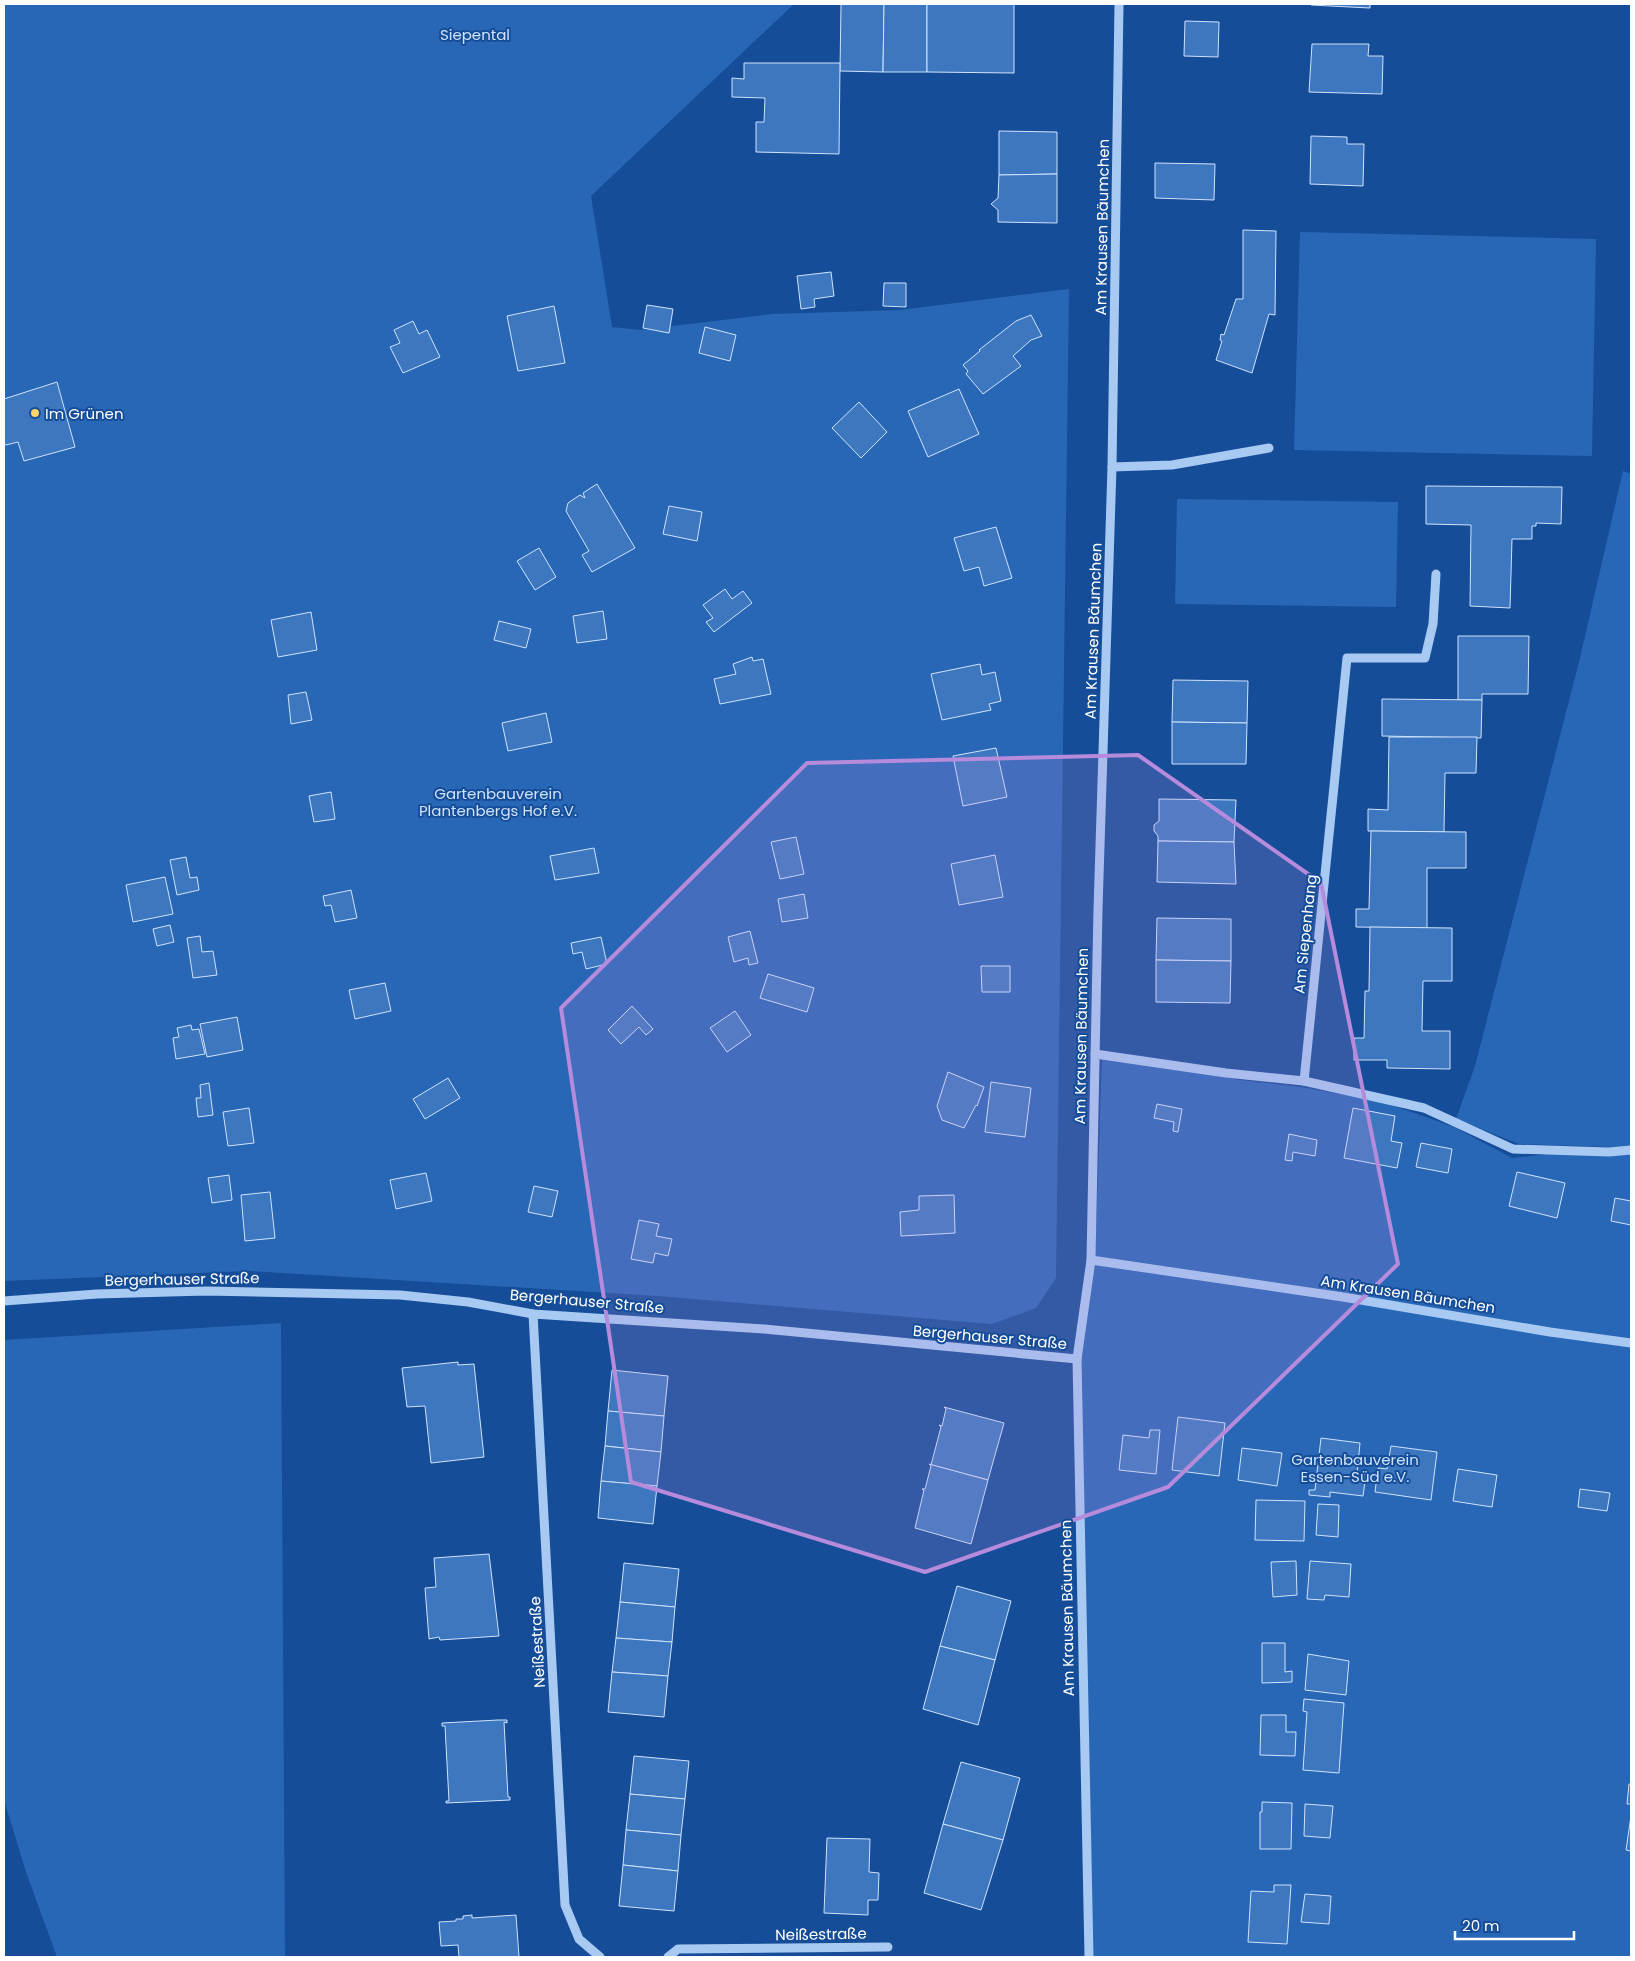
<svg xmlns="http://www.w3.org/2000/svg" width="1635" height="1961" viewBox="0 0 1635 1961" font-family="Poppins,sans-serif">
	<rect width="100%" height="100%" fill="#154d98"/>
	<g fill="#2867b6">
		<polygon points="4,4 794,4 591,196 612,327 640,330 773,314 900,310 1069,289 1056,1278 1036,1308 992,1324 658,1296 249,1271 4,1281"/>
		<polygon points="1300,232 1596,239 1592,456 1294,450"/>
		<polygon points="1623,471 1631,474 1631,1957 1092,1957 1077,1363 1095,1260 1102,1060 1180,1069 1240,1080 1300,1087 1380,1101 1454,1127 1512,1158 1613,1147 1519,1144 1456,1119 1475,1066 1580,658"/>
		<polygon points="1177,499 1398,502 1396,607 1175,604"/>
		<polygon points="281,1323 285,1957 57,1957 26,1872 4,1800 4,1340"/>
	</g>
	<g fill="#3d77bf" stroke="#cfe3fd">
		<polygon points="841,4 884,4 883,72 840,71"/>
		<polygon points="884,4 927,4 927,72 883,72"/>
		<polygon points="927,4 1014,4 1014,73 927,72"/>
		<polygon points="1311,4 1370,4 1370,8 1311,5"/>
		<polygon points="1185,21 1219,22 1218,57 1184,56"/>
		<polygon points="1312,44 1369,44 1368,56 1383,56 1382,94 1309,92"/>
		<polygon points="744,63 840,63 839,154 756,152 756,122 764,122 765,98 732,97 732,78 744,79"/>
		<polygon points="999,131 1057,132 1057,174 999,175"/>
		<polygon points="1311,136 1347,137 1347,144 1364,144 1363,186 1310,184"/>
		<polygon points="1155,163 1215,164 1214,200 1155,198"/>
		<polygon points="1057,174 1057,223 998,222 998,210 991,204 998,198 999,175"/>
		<polygon points="1243,230 1276,231 1275,315 1269,314 1252,373 1216,360 1222,341 1220,340 1221,334 1224,335 1236,299 1243,299"/>
		<polygon points="831,272 834,296 814,299 815,307 801,309 797,276"/>
		<polygon points="884,283 906,283 906,307 883,306"/>
		<polygon points="647,305 673,309 669,333 643,328"/>
		<polygon points="554,306 565,363 518,371 507,316"/>
		<polygon points="1031,315 1042,336 1031,340 1013,356 1021,366 983,394 966,374 968,371 963,365 980,351 979,350 1016,321"/>
		<polygon points="413,321 419,334 427,330 440,357 403,373 390,347 400,343 394,330"/>
		<polygon points="705,327 736,335 730,361 699,353"/>
		<polygon points="57,382 75,447 24,461 18,442 6,445 4,443 4,399"/>
		<polygon points="959,389 979,434 928,457 908,411"/>
		<polygon points="859,402 887,432 861,458 832,428"/>
		<polygon points="597,484 635,548 592,572 582,555 589,551 566,511 568,503 580,495 585,498 583,493"/>
		<polygon points="1426,486 1562,487 1561,524 1536,523 1536,526 1532,526 1532,539 1512,539 1510,608 1470,606 1471,525 1426,524"/>
		<polygon points="669,506 702,512 697,541 663,534"/>
		<polygon points="996,527 1012,578 984,586 979,567 964,571 954,538"/>
		<polygon points="539,548 556,577 535,590 517,561"/>
		<polygon points="725,589 732,599 743,591 752,603 714,632 706,622 713,618 703,605"/>
		<polygon points="603,611 607,639 577,643 573,616"/>
		<polygon points="311,612 317,650 278,657 271,620"/>
		<polygon points="499,621 531,629 526,648 494,640"/>
		<polygon points="1458,636 1529,636 1528,694 1482,694 1482,700 1458,700"/>
		<polygon points="752,657 753,661 763,659 771,694 720,704 714,679 736,674 733,664"/>
		<polygon points="980,664 982,675 995,672 1001,701 989,704 991,710 942,720 931,674"/>
		<polygon points="1173,680 1248,681 1247,723 1172,722"/>
		<polygon points="306,692 312,720 291,724 288,695"/>
		<polygon points="1382,699 1482,700 1481,738 1382,736"/>
		<polygon points="546,713 552,742 508,751 502,723"/>
		<polygon points="1172,722 1247,723 1246,764 1172,764"/>
		<polygon points="1389,737 1477,737 1476,773 1445,773 1444,832 1368,831 1368,809 1388,810"/>
		<polygon points="996,748 1007,797 963,806 953,756"/>
		<polygon points="331,792 335,819 314,822 309,796"/>
		<polygon points="1159,799 1236,800 1234,842 1158,841 1158,836 1154,831 1154,825 1159,821"/>
		<polygon points="1371,831 1466,832 1466,868 1427,868 1427,928 1356,927 1356,909 1369,909"/>
		<polygon points="796,837 804,874 780,879 771,842"/>
		<polygon points="1158,841 1234,842 1236,884 1157,882"/>
		<polygon points="594,848 599,873 555,880 550,856"/>
		<polygon points="995,855 1003,897 959,905 951,864"/>
		<polygon points="186,857 190,878 197,877 199,890 177,895 170,860"/>
		<polygon points="165,877 173,914 133,922 126,885"/>
		<polygon points="351,890 357,918 335,922 331,905 325,906 323,896"/>
		<polygon points="804,894 808,918 782,922 778,899"/>
		<polygon points="1157,918 1231,919 1231,961 1156,960"/>
		<polygon points="170,925 174,942 157,946 153,929"/>
		<polygon points="1370,927 1452,928 1452,981 1423,981 1422,1031 1450,1031 1450,1069 1387,1068 1387,1060 1354,1060 1354,1038 1364,1038 1365,991 1369,991"/>
		<polygon points="750,931 758,963 749,965 748,958 734,962 728,937"/>
		<polygon points="200,936 202,952 213,951 217,975 193,978 187,938"/>
		<polygon points="601,937 607,964 586,969 582,952 573,954 571,943"/>
		<polygon points="1156,960 1231,961 1230,1003 1156,1002"/>
		<polygon points="981,966 1010,966 1010,992 982,992"/>
		<polygon points="768,974 814,988 807,1012 760,998"/>
		<polygon points="385,983 391,1011 355,1019 349,990"/>
		<polygon points="632,1006 653,1029 646,1035 639,1027 621,1044 608,1030"/>
		<polygon points="735,1011 751,1035 727,1052 710,1028"/>
		<polygon points="237,1017 243,1050 207,1057 200,1024"/>
		<polygon points="191,1025 192,1030 199,1029 205,1054 176,1059 173,1038 179,1037 177,1028"/>
		<polygon points="948,1072 984,1087 977,1106 976,1105 964,1128 942,1120 937,1106"/>
		<polygon points="448,1078 460,1098 425,1119 413,1099"/>
		<polygon points="991,1082 1031,1088 1025,1137 985,1132"/>
		<polygon points="209,1083 213,1115 198,1117 196,1098 201,1098 200,1085"/>
		<polygon points="1157,1104 1182,1109 1178,1132 1173,1131 1174,1122 1154,1118"/>
		<polygon points="249,1108 254,1143 228,1146 223,1112"/>
		<polygon points="1353,1108 1395,1116 1391,1141 1402,1143 1397,1168 1344,1158"/>
		<polygon points="1289,1134 1317,1140 1315,1156 1293,1152 1292,1161 1285,1160"/>
		<polygon points="1421,1143 1452,1149 1448,1173 1416,1167"/>
		<polygon points="1517,1172 1565,1183 1557,1218 1509,1206"/>
		<polygon points="426,1173 432,1201 396,1209 390,1180"/>
		<polygon points="229,1175 232,1200 212,1203 208,1178"/>
		<polygon points="534,1186 558,1191 552,1217 528,1212"/>
		<polygon points="270,1192 275,1238 245,1241 241,1195"/>
		<polygon points="954,1195 955,1233 901,1236 900,1212 919,1210 919,1196"/>
		<polygon points="1615,1198 1631,1201 1631,1225 1611,1221"/>
		<polygon points="639,1220 659,1224 656,1236 672,1239 668,1256 655,1253 653,1263 631,1259"/>
		<polygon points="458,1362 458,1365 474,1364 484,1457 431,1463 425,1406 407,1407 402,1368"/>
		<polygon points="612,1370 668,1376 664,1416 608,1411"/>
		<polygon points="944,1407 1004,1423 988,1480 931,1465 941,1427 939,1425 942,1426 946,1409"/>
		<polygon points="608,1411 664,1416 661,1452 605,1446"/>
		<polygon points="1178,1417 1225,1423 1219,1476 1172,1470"/>
		<polygon points="1150,1430 1160,1430 1156,1474 1119,1470 1123,1435 1149,1438"/>
		<polygon points="1321,1438 1360,1443 1357,1474 1366,1474 1363,1496 1330,1492 1330,1497 1309,1495 1309,1490 1315,1490"/>
		<polygon points="605,1446 661,1452 657,1486 601,1481"/>
		<polygon points="1391,1446 1437,1452 1431,1500 1375,1492 1378,1468 1387,1469"/>
		<polygon points="1242,1448 1282,1453 1277,1486 1238,1480"/>
		<polygon points="929,1464 988,1480 971,1544 915,1528 924,1490 922,1489 925,1489 931,1466"/>
		<polygon points="1458,1469 1497,1475 1492,1507 1453,1501"/>
		<polygon points="601,1481 657,1486 653,1524 598,1518"/>
		<polygon points="1580,1489 1610,1493 1607,1511 1578,1507"/>
		<polygon points="1256,1500 1305,1501 1304,1541 1255,1540"/>
		<polygon points="1318,1504 1339,1505 1338,1537 1316,1535"/>
		<polygon points="489,1554 499,1636 440,1640 439,1637 429,1639 425,1588 436,1587 434,1558"/>
		<polygon points="1296,1561 1297,1595 1273,1597 1271,1562"/>
		<polygon points="1310,1561 1351,1564 1349,1597 1325,1595 1324,1600 1307,1599"/>
		<polygon points="624,1563 679,1569 675,1607 620,1602"/>
		<polygon points="957,1586 1011,1601 995,1660 940,1646"/>
		<polygon points="620,1602 675,1607 672,1642 616,1638"/>
		<polygon points="616,1638 672,1642 668,1676 612,1672"/>
		<polygon points="1262,1643 1285,1643 1285,1672 1292,1671 1292,1682 1262,1683"/>
		<polygon points="940,1646 995,1660 978,1725 923,1709"/>
		<polygon points="1308,1654 1349,1661 1346,1695 1305,1690"/>
		<polygon points="612,1672 668,1676 664,1717 608,1712"/>
		<polygon points="1304,1699 1344,1703 1339,1773 1303,1770 1307,1712 1303,1711"/>
		<polygon points="1261,1715 1286,1715 1286,1732 1296,1732 1295,1756 1260,1755"/>
		<polygon points="498,1720 507,1720 507,1723 504,1722 508,1797 510,1797 510,1800 446,1803 446,1801 449,1801 445,1726 442,1726 442,1723"/>
		<polygon points="634,1756 689,1761 685,1799 630,1794"/>
		<polygon points="961,1762 1020,1778 1003,1840 943,1824"/>
		<polygon points="1629,1784 1631,1784 1631,1804 1627,1804"/>
		<polygon points="630,1794 685,1799 681,1835 626,1830"/>
		<polygon points="1262,1802 1292,1803 1291,1849 1260,1849 1260,1812 1262,1812"/>
		<polygon points="1305,1804 1333,1806 1330,1838 1304,1836"/>
		<polygon points="1631,1816 1631,1851 1626,1850"/>
		<polygon points="943,1824 1003,1840 981,1910 924,1893"/>
		<polygon points="626,1830 681,1835 678,1871 623,1865"/>
		<polygon points="827,1838 870,1839 869,1872 879,1873 878,1900 868,1900 868,1915 824,1913"/>
		<polygon points="623,1865 678,1871 674,1911 619,1906"/>
		<polygon points="1274,1885 1291,1885 1287,1944 1248,1942 1251,1891 1274,1892"/>
		<polygon points="1305,1894 1331,1896 1329,1924 1301,1922"/>
		<polygon points="472,1915 472,1918 516,1915 519,1957 459,1957 458,1945 441,1946 439,1922 456,1921 456,1919 463,1919 463,1916"/>
	</g>
	<g fill="none" stroke-linecap="round" stroke-linejoin="round">
		<g stroke="#a7c9f2" stroke-width="9">
			<polyline points="1112,467 1172,465 1269,448"/>
			<polyline points="1095,1054 1226,1073 1304,1081 1347,658 1425,658 1433,624 1436,574"/>
			<polyline points="1304,1081 1424,1108 1513,1149 1609,1152 1631,1150"/>
			<polyline points="1091,1260 1343,1297 1550,1332 1631,1343"/>
			<polyline points="4,1301 97,1294 206,1291 400,1295 468,1302 533,1314 764,1329 1077,1359"/>
			<polyline points="533,1314 565,1905 579,1939 600,1957"/>
			<polyline points="668,1957 678,1949 888,1947"/>
			<polyline points="1089,1957 1077,1359 1091,1260 1098,909 1112,467 1119,4"/>
		</g>
	</g>
	<path fill="#b68bdc" fill-opacity="0.2" stroke="#b68bdc" stroke-width="4" stroke-linejoin="round" d="M1138,755L1321,883L1398,1264L1168,1487L925,1572L631,1482L561,1008L807,763Z"/>
	<circle fill="#ffd468" stroke="#154d98" stroke-width="2" cx="35" cy="413" r="5"/>
	<g text-anchor="middle" dominant-baseline="central" stroke-width="4" stroke-linejoin="round" paint-order="stroke">
		<g font-size="15" fill="#cfe3fd" stroke="#154d98">
			<text x="475" y="34">Siepental</text>
			<text x="498" y="793">Gartenbauverein<tspan x="498" dy="17">Plantenbergs Hof e.V.</tspan></text>
			<text x="1355" y="1459">Gartenbauverein<tspan x="1355" dy="17">Essen-Süd e.V.</tspan></text>
		</g>
		<g font-size="15" fill="#fff" stroke="#154d98">
			<text transform="translate(1102 227) rotate(-89)">Am Krausen Bäumchen</text>
			<text transform="translate(1093 631) rotate(-88)">Am Krausen Bäumchen</text>
			<text transform="translate(1305 934) rotate(-84)">Am Siepenhang</text>
			<text transform="translate(1081 1036) rotate(-89)">Am Krausen Bäumchen</text>
			<text transform="translate(182 1279) rotate(-1)">Bergerhauser Straße</text>
			<text transform="translate(1408 1294) rotate(9)">Am Krausen Bäumchen</text>
			<text transform="translate(587 1301) rotate(5)">Bergerhauser Straße</text>
			<text transform="translate(990 1337) rotate(5)">Bergerhauser Straße</text>
			<text transform="translate(1067 1608) rotate(-91)">Am Krausen Bäumchen</text>
			<text transform="translate(537 1642) rotate(-93)">Neißestraße</text>
			<text transform="translate(821 1934) rotate(-1)">Neißestraße</text>
		</g>
		<g font-size="15" fill="#fff" stroke="#154d98" text-anchor="start">
			<text x="45" y="413">Im Grünen</text>
		</g>
	</g>
	<rect width="1635" height="1961" fill="none" stroke="#ffffff" stroke-width="10"/>
	<path d="M1455 1931v8h119v-8" fill="none" stroke="#ffffff" stroke-width="2.5"/>
	<text x="1462" y="1931" font-size="15" fill="#ffffff" stroke="#154d98" stroke-width="4" paint-order="stroke">20 m</text>
</svg>
